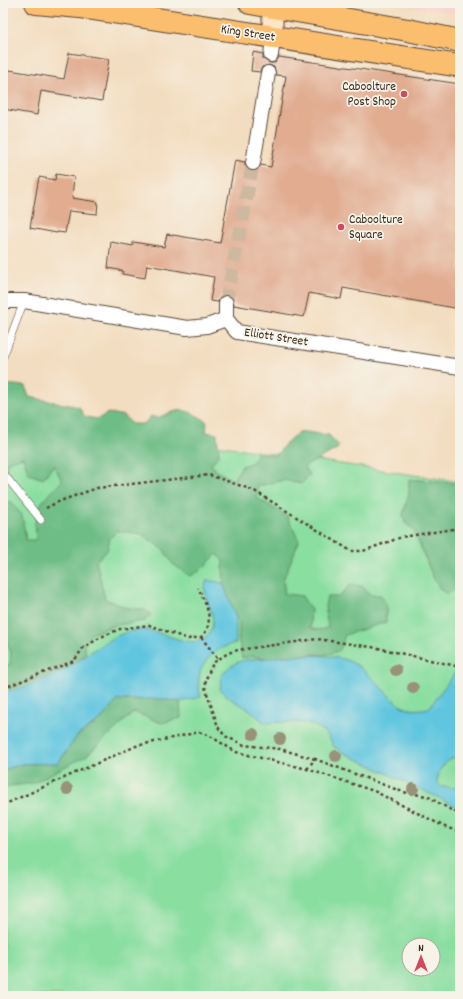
<svg xmlns="http://www.w3.org/2000/svg" width="463" height="999" viewBox="0 0 463 999" font-family="Dekko,sans-serif">
	<rect width="100%" height="100%" fill="#f7f3e8"/>
	<filter id="ink" filterUnits="userSpaceOnUse"><feTurbulence type="fractalNoise" baseFrequency=".025" numOctaves="2"/><feDisplacementMap in="SourceGraphic" scale="8" xChannelSelector="R" yChannelSelector="G"/><feConvolveMatrix kernelMatrix="1 2 1 2 8 2 1 2 1" color-interpolation-filters="sRGB"/></filter>
	<filter id="wash" filterUnits="userSpaceOnUse"><feTurbulence type="fractalNoise" baseFrequency=".012" numOctaves="4" result="noise"/><feDisplacementMap in="SourceGraphic" scale="16" xChannelSelector="R" yChannelSelector="G"/><feGaussianBlur stdDeviation="0.9" result="paint"/><feColorMatrix in="noise" values="0 0 0 0 0 0 0 0 0 0 0 0 0 0 0 0 0 1.4 0 .05"/><feComposite in="paint" operator="in"/></filter>
	<g filter="url(#wash)">
		<rect width="100%" height="100%" fill="#f3ddc0"/>
		<polygon fill="#f7d0c9" points="385,3 460,3 460,13 414,7"/>
		<path fill="#89dea0" stroke="#62845f" fill-rule="evenodd" d="M3,415L25,416L460,482V996H3ZM409,945H433V969H409Z"/>
		<g fill="#6ebd86" stroke="#547452">
			<path d="M3,384L25,386L29,397L79,407L85,417L98,419L108,413L125,416L131,424H144L151,416L157,418C181,408 185,407 207,422L206,432L217,434L219,455L211,464L216,471L233,480L242,466L253,462L256,453L276,456C283,447 294,430 307,432C315,433 321,435 329,435L339,446L337,449L304,467L310,475L301,484L284,480L258,486L257,498L287,516L299,541L283,580L285,594L302,596L311,610L310,628L317,630L328,628L325,606L327,597H339L350,585L362,586L371,595H381L386,604V622L345,635L340,650L330,654L281,656L270,659L252,656L242,658L239,641V621L224,606L223,561L217,554L201,570L190,576L173,564L163,549L141,534L117,531L110,538L107,551L96,561L105,599L127,608L143,609L151,614L145,621L115,625L91,634L84,646L86,653L73,666L3,691V665H10L11,653L3,630V504L11,501L22,516L26,540H36L35,521L42,502L62,481L54,465L43,479L29,474L23,457L8,462L3,473Z"/>
			<polygon points="409,479 460,484 460,586 447,594 440,589 433,577 413,529 405,523 403,515 409,493"/>
			<polygon points="162,699 180,702 181,718 161,723 134,712 86,756 33,783 10,786 3,790 3,770 22,764 58,763 78,735 99,721 118,700"/>
		</g>
		<g fill="#61c6df" stroke="#4e787e">
			<path d="M207,580L223,583L236,618V643C210,649 192,669 201,697L180,702L162,699L118,700L99,721L78,735L58,763L22,764L3,770V693C23,687 42,681 60,672C85,659 107,635 136,630C156,626 191,652 206,637C221,622 207,607 205,592C204,588 206,583 207,580Z"/>
			<path d="M281,656C307,656 341,651 362,669C375,679 385,693 398,704C408,711 418,710 429,708L460,666V755C446,760 439,767 437,782L442,787L460,788V808L342,752L333,746C324,717 289,722 265,723L250,710L231,699L220,690L222,675C239,653 258,662 281,656Z"/>
		</g>
		<g id="blocks">
			<g fill="#e1ac90">
				<polygon points="253,52 263,54 263,59 270,63 275,63 279,57 460,84 460,309 343,288 341,299 309,293 304,317 234,305 233,298 226,295 221,296 218,302 210,301 214,277 147,265 145,278 122,274 123,271 108,268 111,242 133,246 133,242 164,247 167,234 220,243 235,160 245,162 245,166 251,171 256,171 261,165 271,167 286,76 276,75 274,67 269,65 262,67 260,72 251,71"/>
				<polygon points="69,53 109,59 102,101 41,91 37,115 3,109 3,69 64,79"/>
				<polygon points="56,174 74,177 72,198 98,202 97,214 69,211 65,233 57,232 57,233 30,228 39,177 55,180"/>
			</g>
		</g>
	</g>
	<g filter="url(#ink)">
		<use href="#blocks" fill-opacity="0" stroke="#574536" stroke-width="1"/>
		<g fill="none" stroke-linecap="round" stroke-linejoin="round">
			<polyline stroke="#ceb9a0" stroke-width="14" stroke-dasharray="14 7" stroke-linecap="butt" points="226,303 253,163"/>
			<defs>
				<g id="lane">
					<polyline points="3,357 24,301"/>
					<polyline points="3,473 41,520"/>
				</g>
				<g id="street">
					<polyline points="271,55 273,38"/>
					<polyline points="253,163 268,73"/>
					<polyline points="3,301 24,301 187,328 207,326 226,319"/>
					<polyline points="226,303 226,319 237,332 460,367"/>
				</g>
				<polyline id="secondary" points="272,3 273,38"/>
				<g id="primary">
					<polyline points="36,3 80,7 460,66"/>
					<polyline points="250,3 408,30 460,41"/>
				</g>
			</defs>
			<use href="#lane" stroke="#574536" stroke-width="8"/>
			<use href="#street" stroke="#574536" stroke-width="16"/>
			<use href="#secondary" stroke="#574536" stroke-width="22"/>
			<use href="#primary" stroke="#574536" stroke-width="24"/>
			<g stroke="#574536" stroke-width="2.5" stroke-dasharray="3 3" stroke-linecap="butt">
				<polyline points="46,508 60,501 97,488 209,475 253,490 351,551 363,551 402,537 460,528"/>
				<polyline points="201,637 218,659"/>
				<path d="M3,688L74,661L83,648L101,637L120,629L149,625L188,639L201,637C216,623 206,604 198,588"/>
				<polyline points="315,759 280,749 244,745 225,736 218,727 205,687 206,679 213,663 228,653 238,650 317,639 378,648 456,666 460,661"/>
				<polyline points="307,769 315,759 403,792 427,796 451,810 460,814"/>
				<polyline points="3,805 136,746 199,732 210,736 236,752 307,769 374,791 445,827 460,832"/>
			</g>
			<use href="#lane" stroke="#fff" stroke-width="7"/>
			<use href="#street" stroke="#fff" stroke-width="14"/>
			<use href="#secondary" stroke="#fde5c5" stroke-width="20"/>
			<use href="#primary" stroke="#fbbe6e" stroke-width="22"/>
		</g>
		<g fill="#989378">
			<circle cx="396" cy="670" r="6"/>
			<circle cx="413" cy="688" r="6"/>
			<circle cx="253" cy="734" r="6"/>
			<circle cx="280" cy="739" r="6"/>
			<circle cx="336" cy="756" r="6"/>
			<circle cx="67" cy="789" r="6"/>
			<circle cx="413" cy="789" r="6"/>
		</g>
	</g>
	<g fill="#d1495b" stroke="#f7f3e8" stroke-width="1.5">
		<circle cx="404" cy="94" r="4"/>
		<circle cx="341" cy="227" r="4"/>
	</g>
	<g text-anchor="middle" dominant-baseline="central" stroke-width="3.5" stroke-linejoin="round" paint-order="stroke">
		<g font-size="13" fill="#3b2a1e" stroke="#f7f3e8">
			<text transform="translate(248 34) rotate(9)">King Street</text>
			<text transform="translate(276 338) rotate(9)">Elliott Street</text>
		</g>
		<g font-size="13" fill="#3b2a1e" stroke="#f7f3e8" text-anchor="end">
			<text x="396" y="87">Caboolture<tspan x="396" dy="15">Post Shop</tspan></text>
			<text x="349" y="220" text-anchor="start">Caboolture<tspan x="349" dy="15">Square</tspan></text>
		</g>
	</g>
	<rect width="463" height="999" fill="none" stroke="#f7f3e8" stroke-width="16"/>
	<g transform="translate(421 957)"><circle r="19" fill="#f7f3e8" stroke="#aca397"/>
	<path d="M0-3L7 15L0 10L-7 15Z" fill="#d1495b"/>
	<text y="-6" font-size="11" font-weight="bold" text-anchor="middle" fill="#3b2a1e">N</text>
	</g>
</svg>
